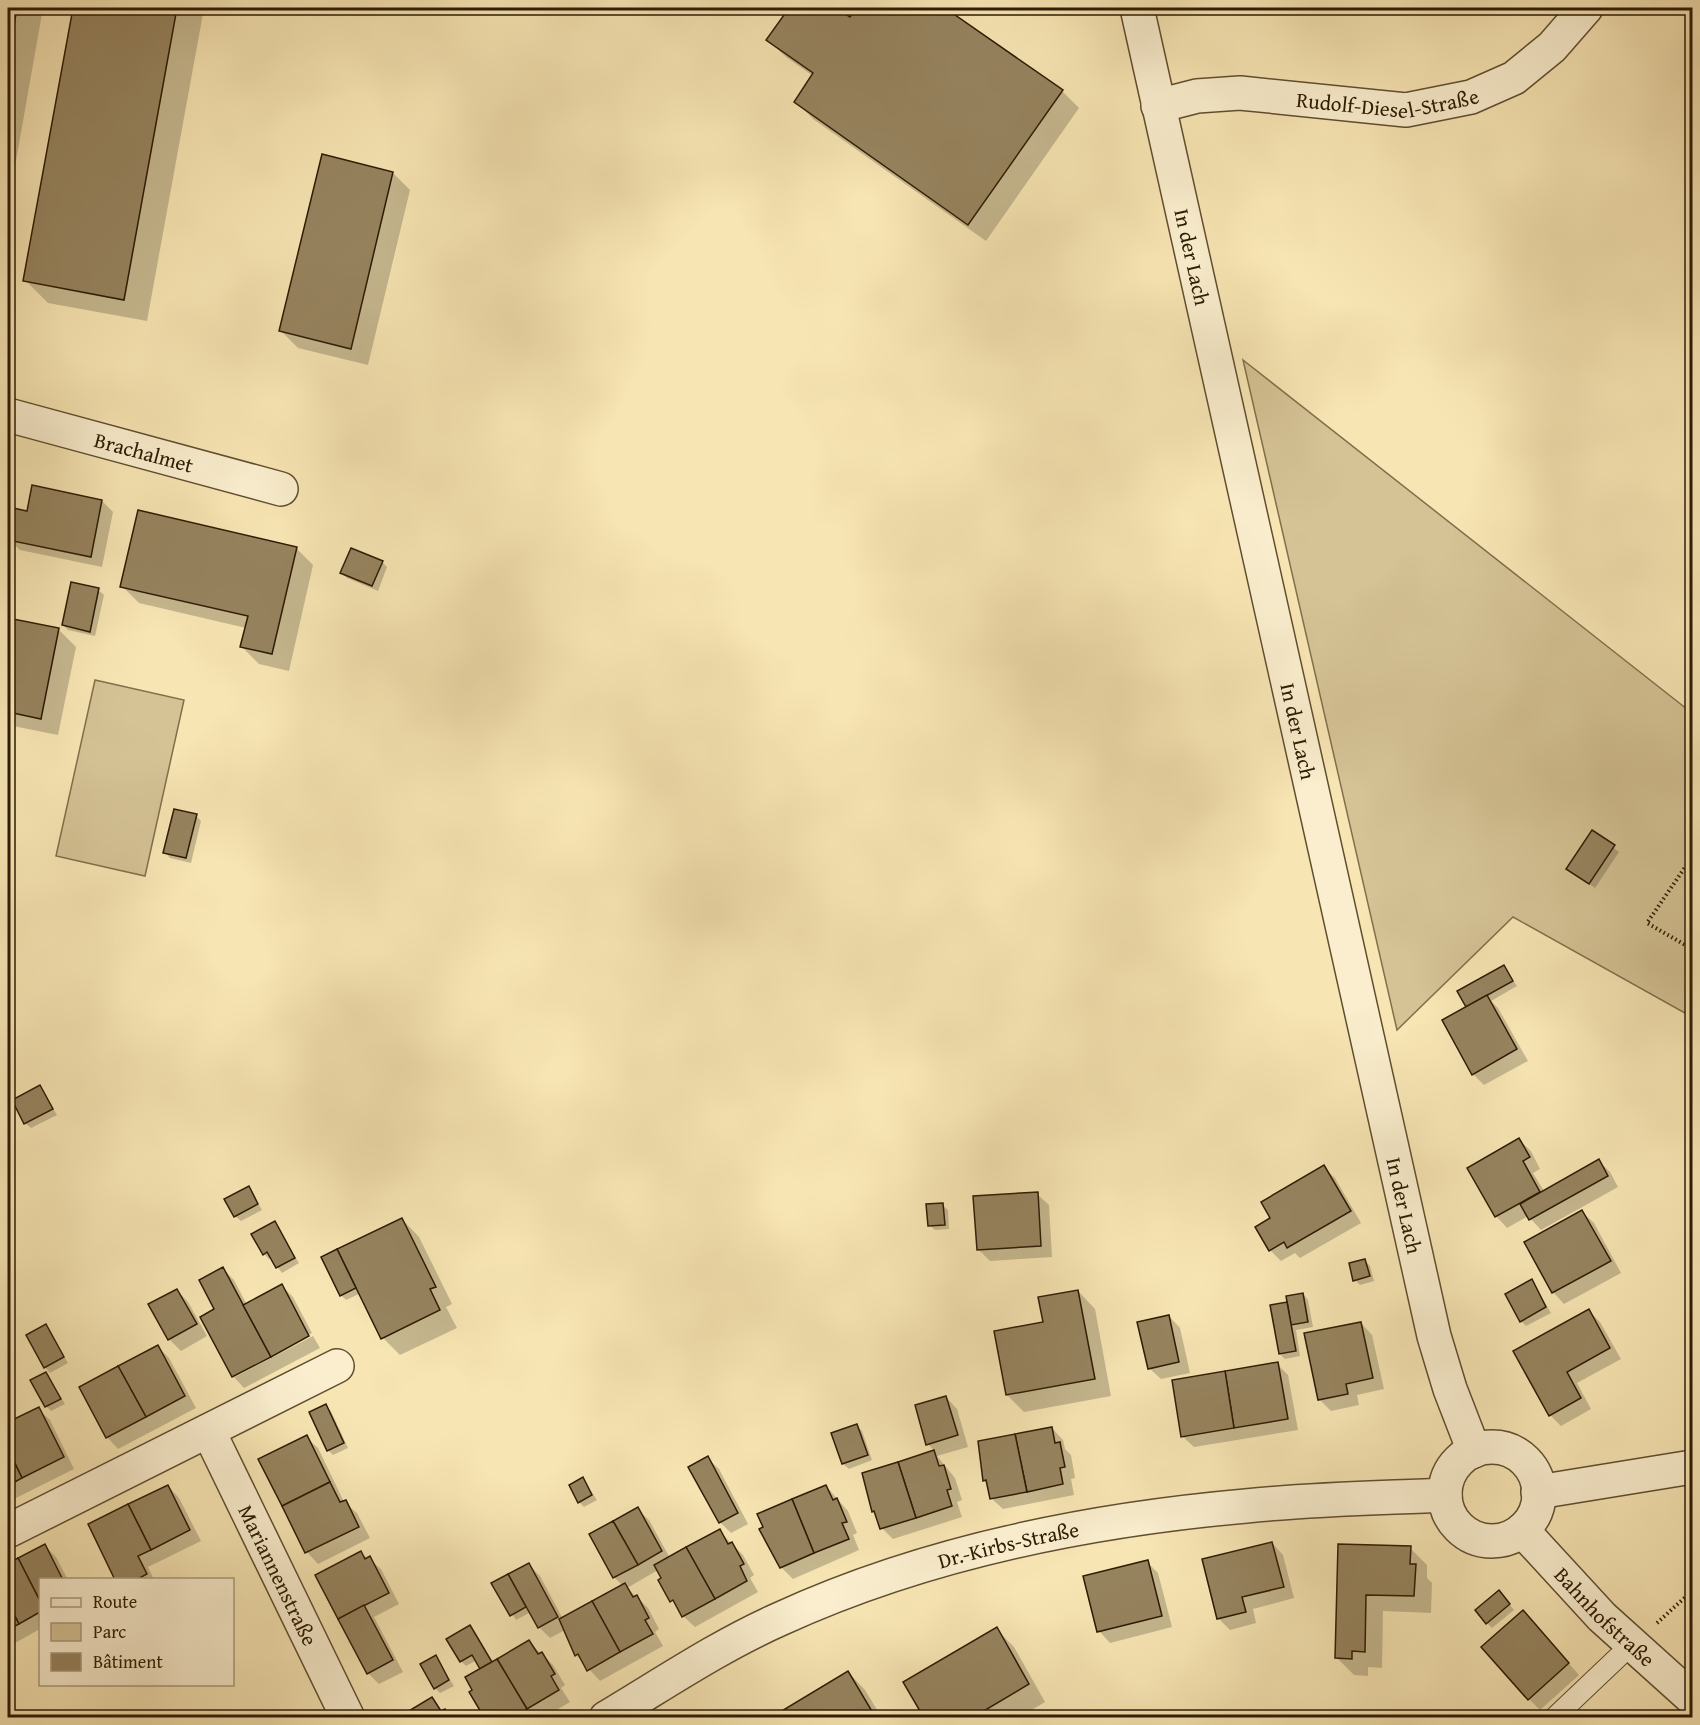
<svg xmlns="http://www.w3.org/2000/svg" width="1700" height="1725" viewBox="0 0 1700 1725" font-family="'Gentium Book Plus',serif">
	<rect width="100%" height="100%" fill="#f7e5b3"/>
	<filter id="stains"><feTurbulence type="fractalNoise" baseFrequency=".00333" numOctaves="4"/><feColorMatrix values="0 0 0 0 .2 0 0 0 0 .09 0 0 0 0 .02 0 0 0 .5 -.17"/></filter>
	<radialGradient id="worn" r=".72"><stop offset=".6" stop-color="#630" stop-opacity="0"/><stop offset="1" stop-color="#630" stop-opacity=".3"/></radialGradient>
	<g fill="#d5c395" stroke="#816f4c" stroke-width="1.5">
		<polygon points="1243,360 1692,713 1692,1017 1513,917 1397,1030"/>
		<polygon points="95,680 184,700 145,876 56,856"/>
	</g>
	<g fill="#0003">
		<polygon points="8,8 43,8 8,206"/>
		<polygon points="75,8 204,8 147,321 48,303 25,280"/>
		<polygon points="664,8 674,8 671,12"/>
		<polygon points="791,8 834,8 850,19 858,8 942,8 1062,91 1079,108 986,241 813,119 796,101 813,76 786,57 768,40"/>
		<polygon points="393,173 410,190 368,365 298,348 281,331"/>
		<polygon points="102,501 113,512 102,567 20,550 8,539 28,513"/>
		<polygon points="296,548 313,565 289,671 259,664 242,647 246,628 139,603 122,586"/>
		<polygon points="382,562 387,567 378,591 347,578 342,573"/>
		<polygon points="98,590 104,595 95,636 68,630 63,625"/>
		<polygon points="8,619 59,630 76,647 58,735 8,725"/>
		<polygon points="196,816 201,821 191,863 170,858 165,852"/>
		<polygon points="1593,832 1619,852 1595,888 1568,869"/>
		<polygon points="1504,967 1517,986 1491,1001 1498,1008 1528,1061 1484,1085 1473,1074 1468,1008"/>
		<polygon points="40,1087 57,1115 31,1128 25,1123"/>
		<polygon points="1519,1140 1531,1151 1540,1169 1533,1173 1544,1191 1599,1161 1610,1172 1618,1187 1541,1230 1528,1216 1507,1228 1496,1216"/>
		<polygon points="1692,1149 1692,1165 1686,1152"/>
		<polygon points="1323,1167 1335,1178 1361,1223 1300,1258 1295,1253 1281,1261 1270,1250 1272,1219"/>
		<polygon points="249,1188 262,1210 241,1221 235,1216"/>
		<polygon points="1037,1194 1049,1205 1052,1257 990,1261 978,1249"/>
		<polygon points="942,1205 948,1210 949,1229 935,1230 929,1225"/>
		<polygon points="1582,1212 1594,1223 1621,1273 1564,1304 1553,1292 1526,1242"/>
		<polygon points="402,1219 419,1237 452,1304 446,1307 457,1328 400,1355 383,1338 361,1293 346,1300 341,1295 323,1258"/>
		<polygon points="274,1223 299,1263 282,1273 271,1258 269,1259 264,1254"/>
		<polygon points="1365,1261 1370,1266 1374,1281 1360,1285 1355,1280"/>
		<polygon points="223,1269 234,1280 247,1305 282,1286 293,1297 312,1333 235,1374 235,1377 313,1336 320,1348 244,1388 233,1376 202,1318 216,1310"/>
		<polygon points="1692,1278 1692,1292 1686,1281"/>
		<polygon points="1532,1281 1551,1313 1526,1326 1521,1321"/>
		<polygon points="177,1290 188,1302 207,1336 181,1351 169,1339"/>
		<polygon points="1078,1291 1095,1309 1111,1396 1024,1412 1007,1395 1045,1323"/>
		<polygon points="1303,1294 1308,1300 1313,1327 1296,1330 1300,1356 1285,1359 1280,1354 1272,1306 1289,1303"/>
		<polygon points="1589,1311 1600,1322 1621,1359 1577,1383 1591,1409 1561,1426 1550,1415"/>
		<polygon points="1169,1316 1180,1328 1190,1373 1161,1379 1149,1368"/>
		<polygon points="1361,1323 1372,1335 1384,1389 1357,1395 1359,1405 1331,1411 1320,1400"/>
		<polygon points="46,1326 68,1363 50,1373 45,1367"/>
		<polygon points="158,1347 169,1358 196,1408 118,1449 107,1437"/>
		<polygon points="1277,1364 1288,1375 1298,1430 1194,1447 1182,1436"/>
		<polygon points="46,1373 65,1404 51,1411 46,1406"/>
		<polygon points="946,1397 957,1409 968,1447 937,1456 955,1478 962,1500 957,1502 962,1517 893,1539 882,1528 873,1511 864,1474 935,1452 928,1444"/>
		<polygon points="325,1406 331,1411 348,1448 333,1455 328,1450"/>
		<polygon points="38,1409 50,1420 74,1469 8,1502 8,1424"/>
		<polygon points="857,1426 862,1431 872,1460 849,1469 843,1464 833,1434"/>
		<polygon points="1052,1428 1063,1440 1065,1449 1071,1455 1075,1478 1071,1479 1074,1495 1003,1509 991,1498 989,1485 984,1480"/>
		<polygon points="306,1437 318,1448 344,1502 357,1513 370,1538 318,1564 307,1552"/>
		<polygon points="707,1458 719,1469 748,1524 731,1533 720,1522"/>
		<polygon points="583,1479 597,1500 584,1507 579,1502"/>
		<polygon points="168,1486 179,1498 201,1541 148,1567 154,1580 117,1580"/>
		<polygon points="826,1486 848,1511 857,1533 853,1535 859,1550 793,1579 781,1567"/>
		<polygon points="637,1509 649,1520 670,1558 719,1531 743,1555 754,1575 750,1578 758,1592 695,1627 683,1616 660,1580 663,1579 658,1570 627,1588 648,1608 659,1629 655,1632 663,1646 600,1681 576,1655 565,1630 550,1638 539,1627 531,1612 516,1620 493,1583 528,1564 540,1576 563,1619 623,1586 614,1577"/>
		<polygon points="1272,1543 1283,1555 1294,1598 1253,1609 1256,1623 1230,1630 1218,1618"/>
		<polygon points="44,1545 56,1557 68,1580 40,1580 40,1629 8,1647 8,1565"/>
		<polygon points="1340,1545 1410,1548 1427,1565 1427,1578 1432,1583 1431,1613 1383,1611 1382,1668 1368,1667 1368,1676 1354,1675 1337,1658"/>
		<polygon points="361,1553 381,1569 399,1604 374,1617 403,1672 379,1684 368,1673"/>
		<polygon points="1147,1562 1158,1573 1172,1627 1110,1643 1099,1631"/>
		<polygon points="1504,1598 1514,1610 1492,1628 1487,1623"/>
		<polygon points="1534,1624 1579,1675 1540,1710 1529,1699"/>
		<polygon points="470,1627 493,1663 529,1642 553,1665 565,1685 561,1688 570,1702 543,1718 489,1718 471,1692 482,1669 477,1660 466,1666 461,1661"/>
		<polygon points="996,1629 1014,1647 1045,1702 1018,1718 926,1718"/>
		<polygon points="435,1657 454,1686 440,1693 435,1688"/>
		<polygon points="8,1663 13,1674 8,1677"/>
		<polygon points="848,1672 865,1690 882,1718 773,1718"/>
	</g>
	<g fill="#96845f" stroke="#2d1b04" stroke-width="1.5">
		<polygon points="8,8 17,8 8,60"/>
		<polygon points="73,8 177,8 124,300 23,281"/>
		<polygon points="789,8 836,8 850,17 856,8 945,8 1063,90 968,225 794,102 813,73 766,40"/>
		<polygon points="322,154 393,172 351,349 279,331"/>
		<polygon points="32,485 102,500 91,557 8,540 13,508 27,511"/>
		<polygon points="138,510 297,547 272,654 240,647 248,616 120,587"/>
		<polygon points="351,548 383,561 372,586 340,573"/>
		<polygon points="71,582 99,588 90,632 62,625"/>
		<polygon points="8,618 59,628 41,719 8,712"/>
		<polygon points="174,809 197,814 186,858 163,853"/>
		<polygon points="1592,830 1615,845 1589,884 1566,869"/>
		<polygon points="1504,965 1513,981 1466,1007 1457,991"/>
		<polygon points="1487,995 1517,1049 1472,1075 1442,1020"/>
		<polygon points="40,1085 53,1109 24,1124 12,1100"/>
		<polygon points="1519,1138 1530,1157 1523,1161 1540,1192 1495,1217 1467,1168"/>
		<polygon points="1599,1159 1608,1176 1529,1220 1520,1204"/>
		<polygon points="1324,1165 1351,1211 1287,1248 1284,1242 1269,1251 1255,1227 1270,1218 1261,1202"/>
		<polygon points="249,1186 258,1204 234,1217 224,1199"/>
		<polygon points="1038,1192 1041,1246 977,1250 973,1196"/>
		<polygon points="943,1203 945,1225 928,1226 926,1204"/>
		<polygon points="1582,1210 1611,1261 1552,1293 1524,1242"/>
		<polygon points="402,1218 436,1287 430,1289 440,1310 381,1339 337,1249"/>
		<polygon points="275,1221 295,1258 276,1268 267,1252 263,1255 251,1234"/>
		<polygon points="337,1249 356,1288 340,1296 321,1257"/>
		<polygon points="1365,1259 1370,1276 1353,1281 1349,1263"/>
		<polygon points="223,1267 271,1357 232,1377 200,1317 214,1309 199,1280"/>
		<polygon points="1532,1279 1546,1307 1520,1322 1505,1294"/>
		<polygon points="282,1284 309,1336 271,1357 243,1305"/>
		<polygon points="177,1289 197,1324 168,1340 148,1304"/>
		<polygon points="1078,1290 1095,1379 1006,1395 994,1331 1043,1322 1038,1297"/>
		<polygon points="1303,1293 1308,1322 1291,1325 1286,1296"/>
		<polygon points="1287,1302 1296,1351 1279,1354 1270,1305"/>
		<polygon points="1589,1309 1610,1348 1567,1372 1581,1398 1549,1416 1513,1351"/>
		<polygon points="1169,1315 1179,1362 1148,1369 1137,1322"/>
		<polygon points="1361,1322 1373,1378 1346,1384 1348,1394 1318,1400 1304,1333"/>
		<polygon points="46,1324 64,1357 44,1368 26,1335"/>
		<polygon points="158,1345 185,1396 146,1417 118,1366"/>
		<polygon points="1278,1362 1288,1419 1234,1428 1225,1371"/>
		<polygon points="118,1366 146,1417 106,1438 79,1387"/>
		<polygon points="1225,1371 1234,1428 1181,1437 1172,1380"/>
		<polygon points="46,1372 61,1399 45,1407 30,1380"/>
		<polygon points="946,1396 958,1435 926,1445 915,1405"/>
		<polygon points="326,1404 344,1443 327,1451 309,1412"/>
		<polygon points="39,1407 64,1457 22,1478 8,1449 8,1422"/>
		<polygon points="857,1424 868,1455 842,1464 831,1433"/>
		<polygon points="1052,1427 1055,1443 1060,1442 1065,1467 1060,1468 1063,1484 1027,1492 1015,1434"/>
		<polygon points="1015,1434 1027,1492 990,1499 986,1480 983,1481 978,1441"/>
		<polygon points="307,1435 330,1482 282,1506 258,1459"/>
		<polygon points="8,1449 22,1478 8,1486"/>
		<polygon points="934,1450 939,1466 944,1465 951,1489 947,1490 952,1506 916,1518 898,1462"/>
		<polygon points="708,1456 738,1513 719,1523 688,1467"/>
		<polygon points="898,1462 916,1518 880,1529 874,1511 872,1512 862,1473"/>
		<polygon points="583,1477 592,1495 578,1503 569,1485"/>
		<polygon points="330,1482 340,1502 346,1500 359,1527 305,1553 282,1506"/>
		<polygon points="168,1485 190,1530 151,1550 128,1504"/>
		<polygon points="826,1485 833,1500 837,1498 847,1522 842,1523 849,1539 814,1553 792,1499"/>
		<polygon points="792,1499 814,1553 780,1568 759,1529 763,1527 757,1514"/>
		<polygon points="128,1504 151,1550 138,1556 147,1574 136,1580 115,1580 88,1524"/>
		<polygon points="638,1507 662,1551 638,1565 613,1521"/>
		<polygon points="613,1521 638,1565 613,1578 589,1534"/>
		<polygon points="720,1529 728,1544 732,1542 744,1564 740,1566 747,1581 715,1599 686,1547"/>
		<polygon points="1272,1542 1284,1587 1242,1597 1246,1612 1217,1619 1202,1559"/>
		<polygon points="45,1544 63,1580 40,1580 40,1601 18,1558"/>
		<polygon points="1338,1544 1411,1546 1410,1564 1416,1564 1414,1596 1366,1595 1365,1652 1352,1651 1352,1659 1335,1658"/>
		<polygon points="686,1547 715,1599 682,1617 673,1600 670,1602 658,1580 661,1578 654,1565"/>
		<polygon points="361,1551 365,1559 370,1556 389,1593 338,1619 315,1575"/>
		<polygon points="18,1558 40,1601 40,1612 19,1624 8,1603 8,1563"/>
		<polygon points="1148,1560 1162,1616 1097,1632 1083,1576"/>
		<polygon points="529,1563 558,1617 538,1628 508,1574"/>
		<polygon points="508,1574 526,1607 510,1616 491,1583"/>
		<polygon points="625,1583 633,1597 637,1595 649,1618 645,1620 653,1634 620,1652 592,1601"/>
		<polygon points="1499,1590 1510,1604 1486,1624 1475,1610"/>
		<polygon points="592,1601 620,1652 587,1671 578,1654 575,1656 559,1619"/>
		<polygon points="8,1603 19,1624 8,1630"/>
		<polygon points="364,1605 393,1660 367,1674 338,1619"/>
		<polygon points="1523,1610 1569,1663 1528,1700 1481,1647"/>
		<polygon points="470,1625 492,1662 480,1669 472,1655 460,1662 446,1639"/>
		<polygon points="997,1627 1029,1684 972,1718 924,1718 903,1682"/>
		<polygon points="529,1640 538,1654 542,1652 555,1674 551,1676 559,1690 527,1709 497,1659"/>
		<polygon points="436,1655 449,1680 434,1689 420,1664"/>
		<polygon points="497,1659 527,1709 513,1718 488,1718 485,1712 482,1714 469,1692 472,1690 465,1677"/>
		<polygon points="848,1671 876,1718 770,1718"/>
		<polygon points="432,1697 441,1711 445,1709 450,1718 397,1718"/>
	</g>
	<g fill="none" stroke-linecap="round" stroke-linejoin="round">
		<defs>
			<polyline id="service" points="1554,1718 1633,1643"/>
			<g id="minor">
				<path id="s1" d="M1137,8L1434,1336L1450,1389L1474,1451"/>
				<path id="s2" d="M1158,106L1197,96L1240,93L1406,110L1471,97L1514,78L1552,47L1586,8"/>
				<path id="s3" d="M8,415L281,489"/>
				<path id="s4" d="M209,1432L348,1718"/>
				<circle cx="1492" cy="1494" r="47"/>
				<polyline points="1538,1492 1692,1467"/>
				<path id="s5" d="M1522,1530L1602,1617L1692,1698"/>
				<polyline points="8,1531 337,1366"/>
				<path id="s6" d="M606,1718C663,1684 719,1646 780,1619C924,1553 1088,1520 1246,1506C1312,1499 1379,1498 1445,1495"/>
			</g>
		</defs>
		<use href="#service" stroke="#604e30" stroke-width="22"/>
		<use href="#minor" stroke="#604e30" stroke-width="36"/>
		<g stroke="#2d1b04" stroke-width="4" stroke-dasharray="1.5 3" stroke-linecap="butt">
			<polyline points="1692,857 1647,923 1692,949"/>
			<polyline points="1657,1623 1692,1591"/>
		</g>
		<use href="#service" stroke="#faeece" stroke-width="20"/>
		<use href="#minor" stroke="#faeece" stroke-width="33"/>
	</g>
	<g text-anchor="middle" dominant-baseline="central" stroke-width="4.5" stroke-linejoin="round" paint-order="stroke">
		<g font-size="21" fill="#2d1b04" stroke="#faeece">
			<text stroke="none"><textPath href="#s2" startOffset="232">Rudolf-Diesel-Straße</textPath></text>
			<text stroke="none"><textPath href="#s1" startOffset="255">In der Lach</textPath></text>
			<text stroke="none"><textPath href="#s3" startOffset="141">Brachalmet</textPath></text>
			<text stroke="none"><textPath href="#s1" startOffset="741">In der Lach</textPath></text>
			<text stroke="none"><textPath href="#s1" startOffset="1227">In der Lach</textPath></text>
			<text stroke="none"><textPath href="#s6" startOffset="441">Dr.-Kirbs-Straße</textPath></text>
			<text stroke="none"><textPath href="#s4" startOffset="159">Mariannenstraße</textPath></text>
			<text stroke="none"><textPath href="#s5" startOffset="120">Bahnhofstraße</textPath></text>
		</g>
	</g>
	<rect width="1700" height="1725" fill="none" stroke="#f7e5b3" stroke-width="30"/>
	<rect x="9" y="9" width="1682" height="1707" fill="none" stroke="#2d1b04" stroke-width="3"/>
	<rect x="15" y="15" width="1670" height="1695" fill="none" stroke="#2d1b04" stroke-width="1.5"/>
	<rect x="39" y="1578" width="195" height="108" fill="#faeece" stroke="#a89a7d" stroke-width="1.5"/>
	<rect x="51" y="1598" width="30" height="9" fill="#faeece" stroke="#a89a7d" stroke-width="1.5"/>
	<text x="93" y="1608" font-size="18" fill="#2d1b04">Route</text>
	<rect x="51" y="1623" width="30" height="18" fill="#d5c395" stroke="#a89a7d" stroke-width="1.5"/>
	<text x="93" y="1638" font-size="18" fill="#2d1b04">Parc</text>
	<rect x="51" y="1653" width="30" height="18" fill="#96845f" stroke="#a89a7d" stroke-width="1.5"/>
	<text x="93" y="1668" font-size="18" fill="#2d1b04">Bâtiment</text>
	<rect width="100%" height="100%" filter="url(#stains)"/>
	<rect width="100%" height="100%" fill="url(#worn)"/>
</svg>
